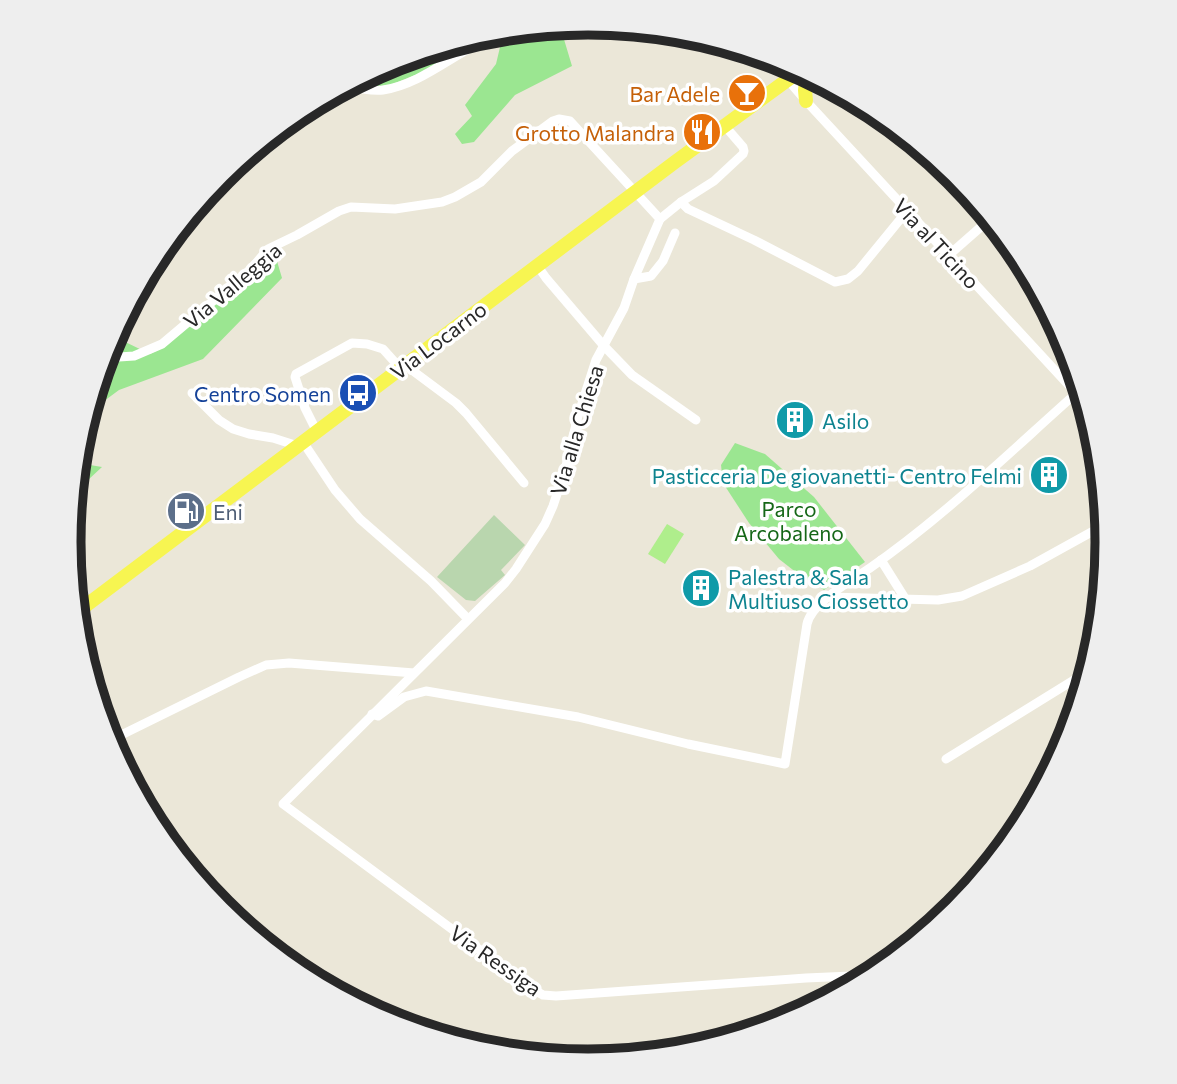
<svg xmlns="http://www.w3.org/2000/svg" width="1177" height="1084" viewBox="0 0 1177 1084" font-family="Commissioner,sans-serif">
	<rect width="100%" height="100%" fill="#ebe7d8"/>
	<g fill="#9be691">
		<polygon points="560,26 572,66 515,95 474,142 462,144 455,134 472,116 465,105 496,64 501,43 493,32"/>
		<polygon points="479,35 428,70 390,85 371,87 349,84 390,62"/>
		<polygon points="274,251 282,278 203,359 119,390 96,407 83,429 109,343 113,336 150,354 164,347"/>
		<polygon points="735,443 765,454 814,497 865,562 824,590 802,577 779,559 749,523 723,483 721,465"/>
		<polygon points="77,459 78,463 102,467 74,493"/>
	</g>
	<polygon fill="#b9d6ae" points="494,515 525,545 501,570 505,575 475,601 466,600 437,577"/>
	<polygon fill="#afee8c" points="667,524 684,534 665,564 648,554"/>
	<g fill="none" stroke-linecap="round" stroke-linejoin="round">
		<g stroke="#fff" stroke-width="9">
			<polyline points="788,80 806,101 1087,405"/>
			<path d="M339,89C354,85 368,92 383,90C416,85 444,62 472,47C484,41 496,39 507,31"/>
			<polyline points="681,202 688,209 754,240 835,282 848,279 858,271 907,211"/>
			<polyline points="660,219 681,202 714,181 743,154 744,151 743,147 724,125"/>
			<polyline points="166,243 171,237"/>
			<polyline points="949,255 991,218"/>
			<polyline points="537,265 546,278 604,346 632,375 696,420"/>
			<polyline points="634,279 651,276 663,261 675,233"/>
			<polyline points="104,358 134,356 162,344 251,269 268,249 297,235 339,211 351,207 395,209 442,202 455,197 481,182 512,151 553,121 559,119 570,121 660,219 634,279 624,308 596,360 578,416 565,470 553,506 545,524 516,569 505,583 283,804 534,990 543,995 556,996 806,978 874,975"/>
			<polyline points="405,365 456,403 466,413 524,483"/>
			<polyline points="192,393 219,420 233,429 249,434 273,438 298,446"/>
			<polyline points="317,432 305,408 295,377 296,374 352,343 367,344 383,349 401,369"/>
			<polyline points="303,442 335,490 360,519 431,581 468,619"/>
			<polyline points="881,560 906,600"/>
			<polyline points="828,597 938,600 962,596 1030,566 1106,524"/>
			<path d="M372,714L378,716L404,697L426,691L578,717L688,744L785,764L807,624C812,602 851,581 870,568C946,515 1012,450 1082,388"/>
			<polyline points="109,741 239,677 266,665 289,663 414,673"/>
			<polyline points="946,759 1090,670"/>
		</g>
		<g stroke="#f7f551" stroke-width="14">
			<polyline points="806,101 805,90 807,73"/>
			<polyline points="76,613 675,162 801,70"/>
		</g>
	</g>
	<defs>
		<symbol id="bar-disc" viewBox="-11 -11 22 22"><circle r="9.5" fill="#e8710a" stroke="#fff"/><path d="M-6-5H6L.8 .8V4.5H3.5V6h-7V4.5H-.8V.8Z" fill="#fff"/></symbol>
		<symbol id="restaurant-disc" viewBox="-11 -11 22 22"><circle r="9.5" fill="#e8710a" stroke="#fff"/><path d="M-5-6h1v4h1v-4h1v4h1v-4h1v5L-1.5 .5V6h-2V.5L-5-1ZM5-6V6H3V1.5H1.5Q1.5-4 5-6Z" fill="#fff"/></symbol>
		<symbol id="bus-disc" viewBox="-11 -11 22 22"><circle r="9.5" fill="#1a4fb4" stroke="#fff"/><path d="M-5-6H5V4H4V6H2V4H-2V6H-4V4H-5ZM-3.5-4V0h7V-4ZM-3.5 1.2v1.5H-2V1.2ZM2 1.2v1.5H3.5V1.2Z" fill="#fff"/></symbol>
		<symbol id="building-disc" viewBox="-11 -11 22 22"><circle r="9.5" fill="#0f9aa8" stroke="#fff"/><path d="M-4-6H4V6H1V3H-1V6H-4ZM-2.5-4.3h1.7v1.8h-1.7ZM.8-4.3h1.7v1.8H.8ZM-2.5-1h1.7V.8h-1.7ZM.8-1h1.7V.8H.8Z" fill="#fff"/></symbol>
		<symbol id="fuel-disc" viewBox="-11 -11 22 22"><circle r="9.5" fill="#5c6f8a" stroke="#fff"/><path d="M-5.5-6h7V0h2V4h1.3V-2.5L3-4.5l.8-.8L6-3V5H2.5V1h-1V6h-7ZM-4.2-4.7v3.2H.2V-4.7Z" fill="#fff"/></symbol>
	</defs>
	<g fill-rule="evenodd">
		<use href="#bar-disc" x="725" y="71" width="44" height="44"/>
		<use href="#restaurant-disc" x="680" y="110" width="44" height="44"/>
		<use href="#bus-disc" x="336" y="371" width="44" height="44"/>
		<use href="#building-disc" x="773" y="398" width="44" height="44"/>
		<use href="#building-disc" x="1027" y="453" width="44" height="44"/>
		<use href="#fuel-disc" x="164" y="489" width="44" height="44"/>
		<use href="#building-disc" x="679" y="566" width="44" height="44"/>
	</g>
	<g text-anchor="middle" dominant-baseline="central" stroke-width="7" stroke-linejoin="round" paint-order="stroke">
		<g font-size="21" fill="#c56008" stroke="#fff" text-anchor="end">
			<text x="720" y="93">Bar Adele</text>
			<text x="675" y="132">Grotto Malandra</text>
		</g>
		<g font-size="21" fill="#282828" stroke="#fff">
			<text transform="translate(937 243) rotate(47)">Via al Ticino</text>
			<text transform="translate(232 285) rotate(-40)">Via Valleggia</text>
			<text transform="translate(438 340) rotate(-37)">Via Locarno</text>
			<text transform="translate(576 430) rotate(-73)">Via alla Chiesa</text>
			<text transform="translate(496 960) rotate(35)">Via Ressiga</text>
		</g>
		<g font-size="21" fill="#164399" stroke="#fff" text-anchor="end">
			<text x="331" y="393">Centro Somen</text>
		</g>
		<g font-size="21" fill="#0d838f" stroke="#fff" text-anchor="start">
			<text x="822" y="420">Asilo</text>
			<text x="1022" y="475" text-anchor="end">Pasticceria De giovanetti- Centro Felmi</text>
			<text x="728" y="576">Palestra &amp; Sala<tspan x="728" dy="24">Multiuso Ciossetto</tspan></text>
		</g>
		<g font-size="21" fill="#156717" stroke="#fff">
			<text x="789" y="508">Parco<tspan x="789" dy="24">Arcobaleno</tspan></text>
		</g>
		<g font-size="21" fill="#4e5e75" stroke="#fff" text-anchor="start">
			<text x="213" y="511">Eni</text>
		</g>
	</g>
	<path d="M0 0H1177V1084H0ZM81 542a507 507 0 1 1 1014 0a507 507 0 1 1-1014 0Z" fill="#eee" fill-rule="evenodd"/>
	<path fill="none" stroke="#282828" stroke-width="9" d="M81 542a507 507 0 1 1 1014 0a507 507 0 1 1-1014 0Z"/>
</svg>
